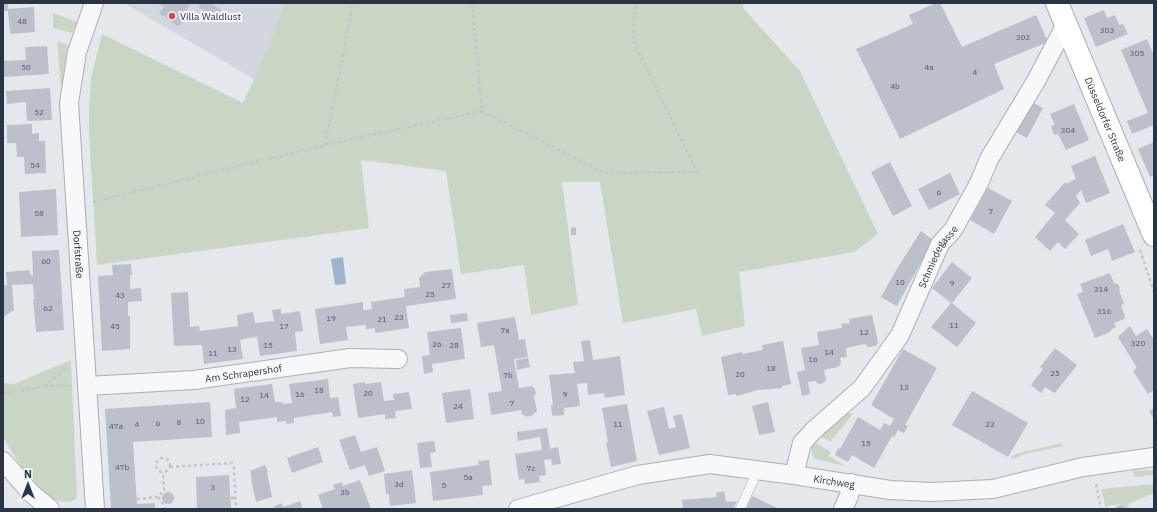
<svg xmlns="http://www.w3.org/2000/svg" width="1157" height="512" viewBox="0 0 1157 512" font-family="'IBM Plex Sans',sans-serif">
	<rect width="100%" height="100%" fill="#e4e7ec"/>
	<polygon fill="#d2d6de" points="124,3 285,3 254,79"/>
	<g fill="#c9d6c5">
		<polygon points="285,3 744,3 743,8 800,71 878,234 854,252 739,272 745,326 702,336 696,309 623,323 600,182 562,182 578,305 531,315 524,265 461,274 446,171 361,160 369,228 97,265 89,133 89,107 91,78 102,34 243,103 254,79"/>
		<polygon points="53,13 77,22 72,33 53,28"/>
		<polygon points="57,41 68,45 61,88"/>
		<polygon points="71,360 77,498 70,502 58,501 40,492 22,469 3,437 3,383 14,384"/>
		<polygon points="847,412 853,414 830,442 817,435"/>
		<polygon points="1062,443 1063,446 1029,453 1012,459 1011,456 1019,453"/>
		<path d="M812,444H817L831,452L829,456L845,466L815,459C812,455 810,449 812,444Z"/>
		<polygon points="1154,470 1154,475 1134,477 1133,471"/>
		<polygon points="1154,484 1154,493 1128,504 1130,509 1125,509 1123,504 1107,506 1106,509 1101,489"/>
	</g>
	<polygon fill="#9fb4cc" points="343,257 346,284 335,285 331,259"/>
	<g fill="#bbc0ca">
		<polygon points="3,3 8,3 8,9 34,7 35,32 10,34 8,11 3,11"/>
		<polygon points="158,3 191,3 181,18 183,19 183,22 181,25 178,26 159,13 164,7"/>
		<polygon points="197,3 211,3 221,10 215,19 199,7 200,5"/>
		<polygon points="936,3 940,3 962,47 1036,15 1048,42 994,64 1004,89 900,139 856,49 913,24 909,15"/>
		<polygon points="1104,10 1107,18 1115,15 1119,25 1123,24 1128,34 1096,47 1084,18"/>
		<polygon points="1147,39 1154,56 1154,125 1132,134 1127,121 1148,113 1121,50"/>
		<polygon points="47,46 49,74 3,77 3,61 26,60 25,47"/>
		<polygon points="50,88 52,120 27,121 26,102 7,104 6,91"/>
		<polygon points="1030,101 1043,108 1027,138 1014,131"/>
		<polygon points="1074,104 1089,140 1066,150 1058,134 1054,135 1051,126 1055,125 1050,114"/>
		<polygon points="32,124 32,134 39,133 39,141 45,141 46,173 25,174 24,157 17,157 16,143 7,143 7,125"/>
		<polygon points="1154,142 1154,175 1150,177 1138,149"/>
		<polygon points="1095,156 1110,193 1086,203 1081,190 1076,196 1080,203 1065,220 1079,234 1065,249 1058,242 1050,251 1035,237 1055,213 1045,205 1065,182 1066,184 1076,179 1071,166"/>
		<polygon points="890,162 912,206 893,216 871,172"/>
		<polygon points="950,173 960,194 929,210 918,189"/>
		<polygon points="988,188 1012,201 994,234 970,220"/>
		<polygon points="56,189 58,235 21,237 19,192"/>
		<polygon points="1123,224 1135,252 1112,261 1108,249 1091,256 1085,240"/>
		<polygon points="576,227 576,235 571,235 571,228"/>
		<polygon points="921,231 933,240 897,306 881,297 898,267"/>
		<polygon points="59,250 64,330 36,332 33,299 34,299 33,284 12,285 14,310 3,317 3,285 7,285 6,272 30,270 30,275 33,275 32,251"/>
		<polygon points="952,262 972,278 952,303 976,323 957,347 931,327 951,303 932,288"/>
		<polygon points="131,264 132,275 130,275 130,289 141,288 142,301 128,302 128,316 130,316 130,349 102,351 98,276 113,275 112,265"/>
		<polygon points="452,269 456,299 406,306 409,328 375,333 375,328 366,329 366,325 346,327 348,340 320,344 315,309 363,302 363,310 372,309 371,302 405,297 404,289 420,287 419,278 425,272"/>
		<polygon points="1110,273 1114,283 1118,284 1120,288 1119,291 1124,303 1121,306 1125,316 1124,319 1114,323 1116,327 1111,330 1110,332 1095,338 1077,294 1083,292 1080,284"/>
		<polygon points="188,292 190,327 199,326 200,331 238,326 237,315 253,312 255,323 274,321 272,310 281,309 281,314 300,311 303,331 295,332 297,351 260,356 257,337 249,338 240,340 243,359 204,364 202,345 174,346 171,293"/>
		<polygon points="467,313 468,321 451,323 450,315"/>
		<polygon points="872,315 878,342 876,346 868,347 865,344 846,348 847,357 840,358 841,364 838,367 824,370 826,380 823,383 819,384 815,381 808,382 810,394 802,396 797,372 805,370 801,348 819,345 817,332 842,328 841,324 850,323 849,319"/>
		<polygon points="515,317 519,340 525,339 528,357 514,359 519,388 532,386 535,389 536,394 534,396 537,412 534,413 533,415 527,417 524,415 522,415 521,410 491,415 488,393 502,391 494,345 481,347 477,323"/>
		<polygon points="1130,326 1136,336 1147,329 1154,340 1154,390 1148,394 1133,371 1137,368 1118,337"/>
		<polygon points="461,328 465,359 432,364 433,372 424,374 422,356 430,355 427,332"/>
		<polygon points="590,340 593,360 620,356 625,395 605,398 604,393 588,395 587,383 577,384 580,406 564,408 564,415 554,416 552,415 551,405 553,405 549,375 575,373 573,362 584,361 581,341"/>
		<polygon points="783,341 791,384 782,386 782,388 758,390 737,396 736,394 728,395 721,357 742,352 742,354 763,350 762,345"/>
		<polygon points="1055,348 1077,365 1055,393 1045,387 1041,393 1031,385 1043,369 1040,367"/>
		<polygon points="903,349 937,368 905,425 908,426 904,433 898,430 894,437 892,436 874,468 852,455 848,462 835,455 838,448 840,449 858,417 880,430 884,423 890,426 894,419 871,405"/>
		<polygon points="528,358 530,367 517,370 516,360"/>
		<polygon points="328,379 330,398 338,397 341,416 333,417 332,412 294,418 294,423 286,424 286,421 277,422 277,417 239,422 240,433 226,435 225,410 236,408 234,389 272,384 275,402 283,402 283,404 292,403 289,384"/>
		<polygon points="365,382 365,384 381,382 384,401 394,400 393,394 409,392 412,409 395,411 396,418 385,419 385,414 358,418 353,384"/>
		<polygon points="470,389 474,419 446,423 442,393"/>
		<polygon points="972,391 1028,423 1008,457 952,425"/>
		<polygon points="210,402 212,437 133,442 137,504 155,503 155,509 111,509 105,409"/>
		<polygon points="768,402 775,432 759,435 752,406"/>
		<polygon points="627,404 637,461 611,467 606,442 608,442 602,408"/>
		<polygon points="664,407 669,429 676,427 673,416 682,414 690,448 659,455 647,411"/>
		<polygon points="1154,408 1154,419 1149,411"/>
		<polygon points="547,428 550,449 558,447 561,464 552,465 551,459 544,460 546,475 539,476 540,482 525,484 524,479 519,480 515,454 542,450 540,437 518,441 517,432"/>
		<polygon points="355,435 361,452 377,447 385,471 369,476 365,465 350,470 339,440"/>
		<polygon points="434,441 436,452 430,453 432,467 420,468 417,443"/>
		<polygon points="318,447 323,462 292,473 287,458"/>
		<polygon points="489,460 492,485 482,486 483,495 433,501 430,472 479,465 478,461"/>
		<polygon points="265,465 268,472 267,473 272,497 256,502 251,479 252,478 250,471"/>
		<polygon points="412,470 416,503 390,506 389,494 386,494 384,474"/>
		<polygon points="229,475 231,509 197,509 196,477"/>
		<polygon points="360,480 371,509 323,509 318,495 335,489 333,485 342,482 343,486"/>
		<polygon points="724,491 726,502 737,501 733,509 683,509 682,500 717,497 716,493"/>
		<circle cx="168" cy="498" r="6"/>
		<polygon points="752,496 779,509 746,509"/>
		<polygon points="300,501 303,509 274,509 273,507 281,503 283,507"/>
		<polygon points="1123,504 1125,509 1116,509 1116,507"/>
	</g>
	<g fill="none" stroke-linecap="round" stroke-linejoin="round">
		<defs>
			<polyline id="service" points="740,509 753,481 755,470"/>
			<g id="minor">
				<path id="s1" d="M94,3L77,52L69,103L95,509"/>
				<path id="s2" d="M87,386L194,380L350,358L398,359"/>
				<polyline points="3,461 31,493 50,509"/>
				<path id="s3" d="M794,475L802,443L814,430L862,388L900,335L940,244L953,230L979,183L989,159L1036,81L1066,24"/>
				<path id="s4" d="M518,509L638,475L710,464L794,475L890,490L931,492L993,489L1083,467L1154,457"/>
				<polyline points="843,509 849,496 851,483"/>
			</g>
			<g id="secondary">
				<path id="s5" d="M1057,3L1154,235"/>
			</g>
		</defs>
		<use href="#service" stroke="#a9aeb7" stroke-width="10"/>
		<use href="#minor" stroke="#a9aeb7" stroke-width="20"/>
		<use href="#secondary" stroke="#a9aeb7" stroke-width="24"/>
		<g stroke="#c2c5cb" stroke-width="2.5" stroke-dasharray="3 3" stroke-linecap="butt">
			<polyline points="482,111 604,173 697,172 633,40 636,3"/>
			<polyline points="325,145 353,3"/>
			<polyline points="93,202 325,145 482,111 472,3"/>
			<polyline points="1140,250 1154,292"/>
			<polyline points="45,386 67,367"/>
			<polyline points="3,393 9,393 45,386 70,386"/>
			<circle cx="163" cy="465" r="7"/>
			<polyline points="170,467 232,463 234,468 236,509"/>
			<polyline points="1096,484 1101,509"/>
			<polyline points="158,497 163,504 165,509"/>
			<polyline points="231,498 236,498"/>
			<polyline points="137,499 158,497 164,490 163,472"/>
		</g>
		<use href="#service" stroke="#f7f8fa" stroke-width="9"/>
		<use href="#minor" stroke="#f7f8fa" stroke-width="18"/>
		<use href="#secondary" stroke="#fff" stroke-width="22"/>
	</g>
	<circle fill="#d1495b" stroke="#f4f6f9" stroke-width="1.5" cx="172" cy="16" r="4"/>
	<g text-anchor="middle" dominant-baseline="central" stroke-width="4" stroke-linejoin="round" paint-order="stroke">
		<g font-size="8" fill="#4f5766">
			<text x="22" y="21">48</text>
			<text x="1107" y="30">303</text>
			<text x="1023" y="37">302</text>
			<text x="1137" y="53">305</text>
			<text x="26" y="67">50</text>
			<text x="929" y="67">4a</text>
			<text x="975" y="72">4</text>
			<text x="895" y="86">4b</text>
			<text x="39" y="112">52</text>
			<text x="1068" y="130">304</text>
			<text x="35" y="165">54</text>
			<text x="939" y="192">6</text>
			<text x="991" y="211">7</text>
			<text x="39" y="213">58</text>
			<text x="46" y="261">60</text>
			<text x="900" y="282">10</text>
			<text x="952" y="283">9</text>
			<text x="446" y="285">27</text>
			<text x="1101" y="289">314</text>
			<text x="430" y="294">25</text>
			<text x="120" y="295">43</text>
			<text x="48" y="308">62</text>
			<text x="1104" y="311">316</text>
			<text x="399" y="317">23</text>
			<text x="331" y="318">19</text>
			<text x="382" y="319">21</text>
			<text x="954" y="325">11</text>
			<text x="115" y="326">45</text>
			<text x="284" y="326">17</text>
			<text x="505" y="330">7a</text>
			<text x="864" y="332">12</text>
			<text x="1138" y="343">320</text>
			<text x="437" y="344">26</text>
			<text x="268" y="345">15</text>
			<text x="454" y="345">28</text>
			<text x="232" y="349">13</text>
			<text x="829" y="352">14</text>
			<text x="213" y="353">11</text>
			<text x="813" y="359">16</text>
			<text x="771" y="368">18</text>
			<text x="1055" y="373">25</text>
			<text x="740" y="374">20</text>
			<text x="508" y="375">7b</text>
			<text x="904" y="387">13</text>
			<text x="319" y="390">18</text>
			<text x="368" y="393">20</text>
			<text x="300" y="394">16</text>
			<text x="565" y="394">9</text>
			<text x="264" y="395">14</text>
			<text x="245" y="399">12</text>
			<text x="512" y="403">7</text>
			<text x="458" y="406">24</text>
			<text x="200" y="421">10</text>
			<text x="179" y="422">8</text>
			<text x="158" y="423">6</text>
			<text x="137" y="424">4</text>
			<text x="618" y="424">11</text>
			<text x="990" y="424">23</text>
			<text x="116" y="426">47a</text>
			<text x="866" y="443">15</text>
			<text x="122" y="467">47b</text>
			<text x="531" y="468">7c</text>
			<text x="468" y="477">5a</text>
			<text x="399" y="484">3d</text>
			<text x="444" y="485">5</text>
			<text x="213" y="487">3</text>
			<text x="345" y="492">3b</text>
		</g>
		<g font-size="10" fill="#2b3445" stroke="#f4f6f9" text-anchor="start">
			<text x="180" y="16">Villa Waldlust</text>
		</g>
		<g font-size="10" fill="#2b3445" stroke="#f4f6f9">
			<text stroke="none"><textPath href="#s5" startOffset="126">Düsseldorfer Straße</textPath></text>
			<text stroke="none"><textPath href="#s1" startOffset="255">Dorfstraße</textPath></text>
			<text stroke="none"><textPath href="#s3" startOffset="267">Schmiedegasse</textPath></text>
			<text stroke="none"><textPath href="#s2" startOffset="157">Am Schrapershof</textPath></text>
			<text stroke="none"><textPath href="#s4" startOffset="323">Kirchweg</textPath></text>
		</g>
	</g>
	<rect width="1157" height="512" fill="none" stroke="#2b3445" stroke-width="8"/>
	<g transform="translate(28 484)" stroke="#f4f6f9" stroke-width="3" paint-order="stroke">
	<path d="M0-3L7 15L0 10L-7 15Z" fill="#2b3445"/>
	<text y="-6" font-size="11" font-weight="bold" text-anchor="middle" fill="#2b3445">N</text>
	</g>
</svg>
